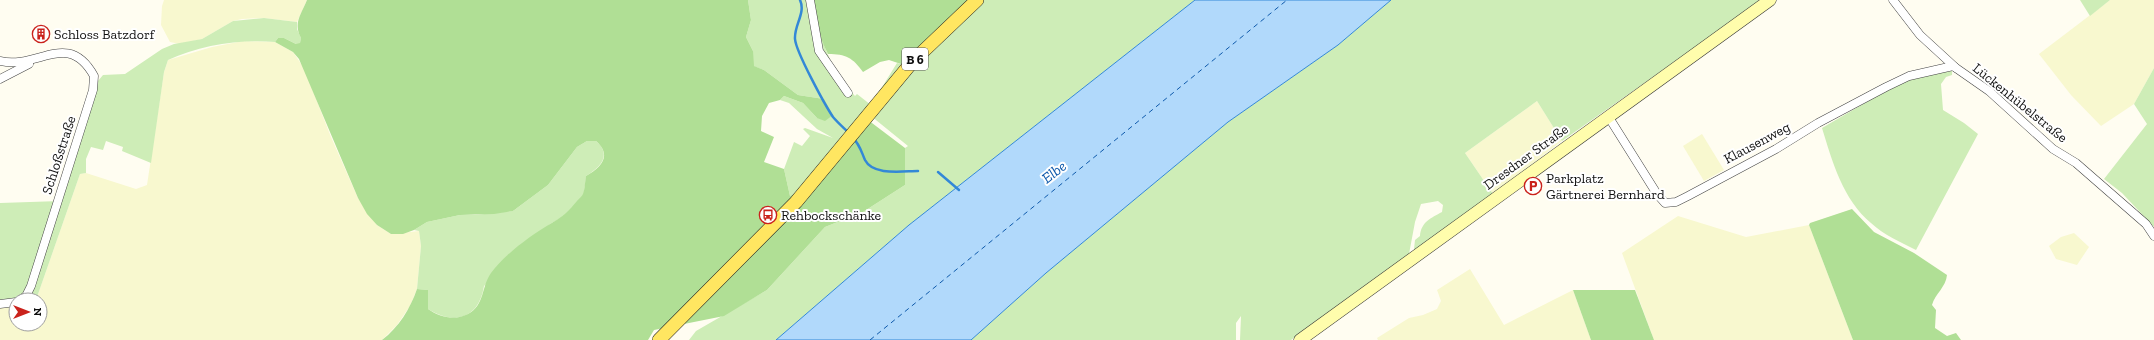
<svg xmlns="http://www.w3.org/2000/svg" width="2154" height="340" viewBox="0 0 2154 340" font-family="'Zilla Slab',serif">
	<rect width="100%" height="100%" fill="#fffdf1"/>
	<g fill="#f8f8cf">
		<polygon points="164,0 307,0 297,22 264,18 242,19 233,21 202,39 180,44 170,42 161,25 162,6"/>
		<polygon points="2110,0 2154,0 2154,68 2134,104 2101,126 2071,95 2039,54"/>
		<polygon points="243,41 275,42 293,52 304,68 331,137 358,198 377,225 391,234 419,231 421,246 417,289 410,306 397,325 382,340 0,340 0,308 16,306 16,324 40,324 40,300 36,300 80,174 86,173 136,189 147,185 164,72 168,60 212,47"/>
		<polygon points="1537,101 1562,141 1493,194 1465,153"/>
		<polygon points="1702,134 1724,170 1704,181 1683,146"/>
		<polygon points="1678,216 1746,237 1809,225 1853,340 1654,340 1622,253"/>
		<polygon points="2074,233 2089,247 2077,265 2056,259 2049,246 2061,237"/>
		<polygon points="1470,269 1504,325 1573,290 1591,340 1378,340 1377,338 1409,318 1423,315 1437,309 1441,301 1437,290"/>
	</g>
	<g fill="#ceedb7">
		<path d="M748,0H814C819,38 829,67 855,96L857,94L871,105L897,63L904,65L969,0H1195L909,225L776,340H689L696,331L767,290L825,227L863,212L905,185V148L908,146L871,116L801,190L790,196L784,169L794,142L802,146L810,136L803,129L805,128L833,138L817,129L789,103L780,100L784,96L803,103L817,118L824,99L798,95L764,70L753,66V51L746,37L751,20Z"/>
		<path d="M1391,0H1758L1759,2L1562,141L1537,101L1465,153L1493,194L1416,250L1414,249L1415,240L1420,236C1421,222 1431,218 1442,212L1443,205L1438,201L1421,204L1415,222L1409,254L1291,340H1240L1241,316L1236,323V340H971L1046,273L1228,122L1338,45Z"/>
		<polygon points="2080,0 2110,0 2090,16"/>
		<path d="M264,18L297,22V29L301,38L300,44H296L284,38H278L275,42C240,39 200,45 168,60L164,72L151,163L122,151L123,147L106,141L103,150L91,147L86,159V173L80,174L36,300H16V306L0,308V203L60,201L98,81L103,75L125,74L162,49L174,44L202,39L233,21Z"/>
		<polygon points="2154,68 2154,227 2122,193 2104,179 2147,124 2134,104"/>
		<path d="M1952,71V75L1946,77L1941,84L1943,110L1964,123L1978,134L1916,250C1900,242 1884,235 1871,223C1843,200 1832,161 1822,128L1889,89L1914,77Z"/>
		<path d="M587,141H596C612,155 601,167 586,176L584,194L568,214L550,224L484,286C479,318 455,326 428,309V290L417,289L421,246L419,231L414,230L427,222L460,215H475L513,211L548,185L577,147Z"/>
	</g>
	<g fill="#b0df95">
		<path d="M307,0H748L751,20L746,37L753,51L754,66L764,70L798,95L824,99L833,115L825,121L817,118L803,103L784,96L780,100L769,103L762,116L761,131L774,137L764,162L784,169L790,196L801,190L868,120L905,148V185L863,212L825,227L767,290L724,316L654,330L648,340H382C399,327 410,309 417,289L428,290V309C439,317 455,321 468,314C485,305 481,287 491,273C503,256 531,235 550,224C565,215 566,214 577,201C579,199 582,196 583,194C585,189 585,181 586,176C602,167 612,155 596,141H587L577,147L548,185L513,211L494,214L460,215L427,222L414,230L403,234H391L377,225L367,214L358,198L299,59L293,52L275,42L278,38H284L296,44L300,43L301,38C293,23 301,15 307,0Z"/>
		<path d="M814,0H969L904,65L889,60L880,62L863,72C853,58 846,54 828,54C819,37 816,19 814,0Z"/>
		<path d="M1852,209L1874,232L1914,253L1947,275C1946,287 1935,294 1932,305L1936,310L1935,328L1947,336L1956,333L1961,340H1853L1809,225L1810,223Z"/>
		<polygon points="1573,290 1635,290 1654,340 1591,340"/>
	</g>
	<polygon fill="#b1d9fb" stroke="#3388d7" points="1195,0 1391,0 1338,45 1228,122 1046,273 971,340 776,340 909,225"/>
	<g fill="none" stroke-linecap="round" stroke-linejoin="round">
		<g stroke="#3388d7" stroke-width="2.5">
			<path d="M800,0C806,13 794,25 795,39C796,52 825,105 833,117C838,123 844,128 849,133"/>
			<path d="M853,138C860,145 861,151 865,160C873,176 903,171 918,171"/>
			<polyline points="938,172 959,190"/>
		</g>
		<polyline stroke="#0e59ab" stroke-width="1" stroke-dasharray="5 4" stroke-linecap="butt" points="870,340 1287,0"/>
		<defs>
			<g id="minor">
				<polyline points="810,0 819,51 848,93"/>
				<polyline points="1893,0 1920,35 1956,68 1989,91 2053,149 2076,163 2146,224 2154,236"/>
				<path d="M0,61C38,70 68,29 94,76L93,90L31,286L26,296L20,300"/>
				<polyline points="0,79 29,64"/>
				<polyline points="1608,116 1657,194 1665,203 1676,202 1688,196 1776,149 1818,123 1886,87 1909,76 1953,66 1956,68"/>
				<polyline points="0,304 16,302"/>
			</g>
			<polyline id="secondary" points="1300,340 1770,0"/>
			<polyline id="primary" points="659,340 796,202 913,61 977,0"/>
		</defs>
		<use href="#minor" stroke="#424242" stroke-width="9"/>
		<use href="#secondary" stroke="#313131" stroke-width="13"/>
		<use href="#primary" stroke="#202020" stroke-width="14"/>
		<use href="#minor" stroke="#fff" stroke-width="8"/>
		<use href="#secondary" stroke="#fffdac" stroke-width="12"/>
		<use href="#primary" stroke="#ffe661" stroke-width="13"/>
	</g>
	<defs>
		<symbol id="building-ring" viewBox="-11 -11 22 22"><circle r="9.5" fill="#fff" stroke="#ca221c" stroke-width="1.5"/><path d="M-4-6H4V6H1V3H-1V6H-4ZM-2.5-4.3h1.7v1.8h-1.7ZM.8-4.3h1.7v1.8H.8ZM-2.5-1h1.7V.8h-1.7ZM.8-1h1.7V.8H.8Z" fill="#ca221c"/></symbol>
		<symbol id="parking-ring" viewBox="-11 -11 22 22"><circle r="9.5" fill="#fff" stroke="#ca221c" stroke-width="1.5"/><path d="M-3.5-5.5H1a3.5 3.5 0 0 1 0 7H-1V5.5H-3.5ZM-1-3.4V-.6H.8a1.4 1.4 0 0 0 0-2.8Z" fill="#ca221c"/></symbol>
		<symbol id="bus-ring" viewBox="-11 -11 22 22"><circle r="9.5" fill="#fff" stroke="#ca221c" stroke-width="1.5"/><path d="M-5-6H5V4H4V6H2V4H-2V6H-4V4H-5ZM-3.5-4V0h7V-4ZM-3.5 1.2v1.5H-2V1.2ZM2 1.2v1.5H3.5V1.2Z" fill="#ca221c"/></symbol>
	</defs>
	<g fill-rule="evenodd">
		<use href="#building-ring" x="31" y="24" width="20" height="20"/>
		<use href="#parking-ring" x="1523" y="176" width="20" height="20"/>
		<use href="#bus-ring" x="758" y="205" width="20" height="20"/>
	</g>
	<g text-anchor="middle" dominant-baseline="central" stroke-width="4" stroke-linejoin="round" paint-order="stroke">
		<rect fill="#fff" stroke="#575757" stroke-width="1" x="902" y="48" width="26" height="22" rx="3"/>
		<g font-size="13" font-weight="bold" fill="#0f0f0f">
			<text x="915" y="59">B 6</text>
		</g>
		<g font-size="14" fill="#0f0f0f" stroke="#fff" text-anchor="start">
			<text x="54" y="34">Schloss Batzdorf</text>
			<text x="1546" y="178">Parkplatz<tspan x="1546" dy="16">Gärtnerei Bernhard</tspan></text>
			<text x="781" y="215">Rehbockschänke</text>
		</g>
		<g font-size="14" fill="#0f0f0f" stroke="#fff">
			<text transform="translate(2020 103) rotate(39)">Lückenhübelstraße</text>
			<text transform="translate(1757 143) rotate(-28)">Klausenweg</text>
			<text transform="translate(59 155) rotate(-72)">Schloßstraße</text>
			<text transform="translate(1526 157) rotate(-36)">Dresdner Straße</text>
		</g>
		<g font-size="15" font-style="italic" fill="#0e59ab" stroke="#fff">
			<text transform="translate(1054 172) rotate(-38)">Elbe</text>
		</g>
	</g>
	<g transform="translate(28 312) rotate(90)"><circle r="19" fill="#ffffff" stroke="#9f9f9f"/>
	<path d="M0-3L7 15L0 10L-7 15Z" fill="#ca221c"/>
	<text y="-6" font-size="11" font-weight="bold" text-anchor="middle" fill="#0f0f0f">N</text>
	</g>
</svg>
